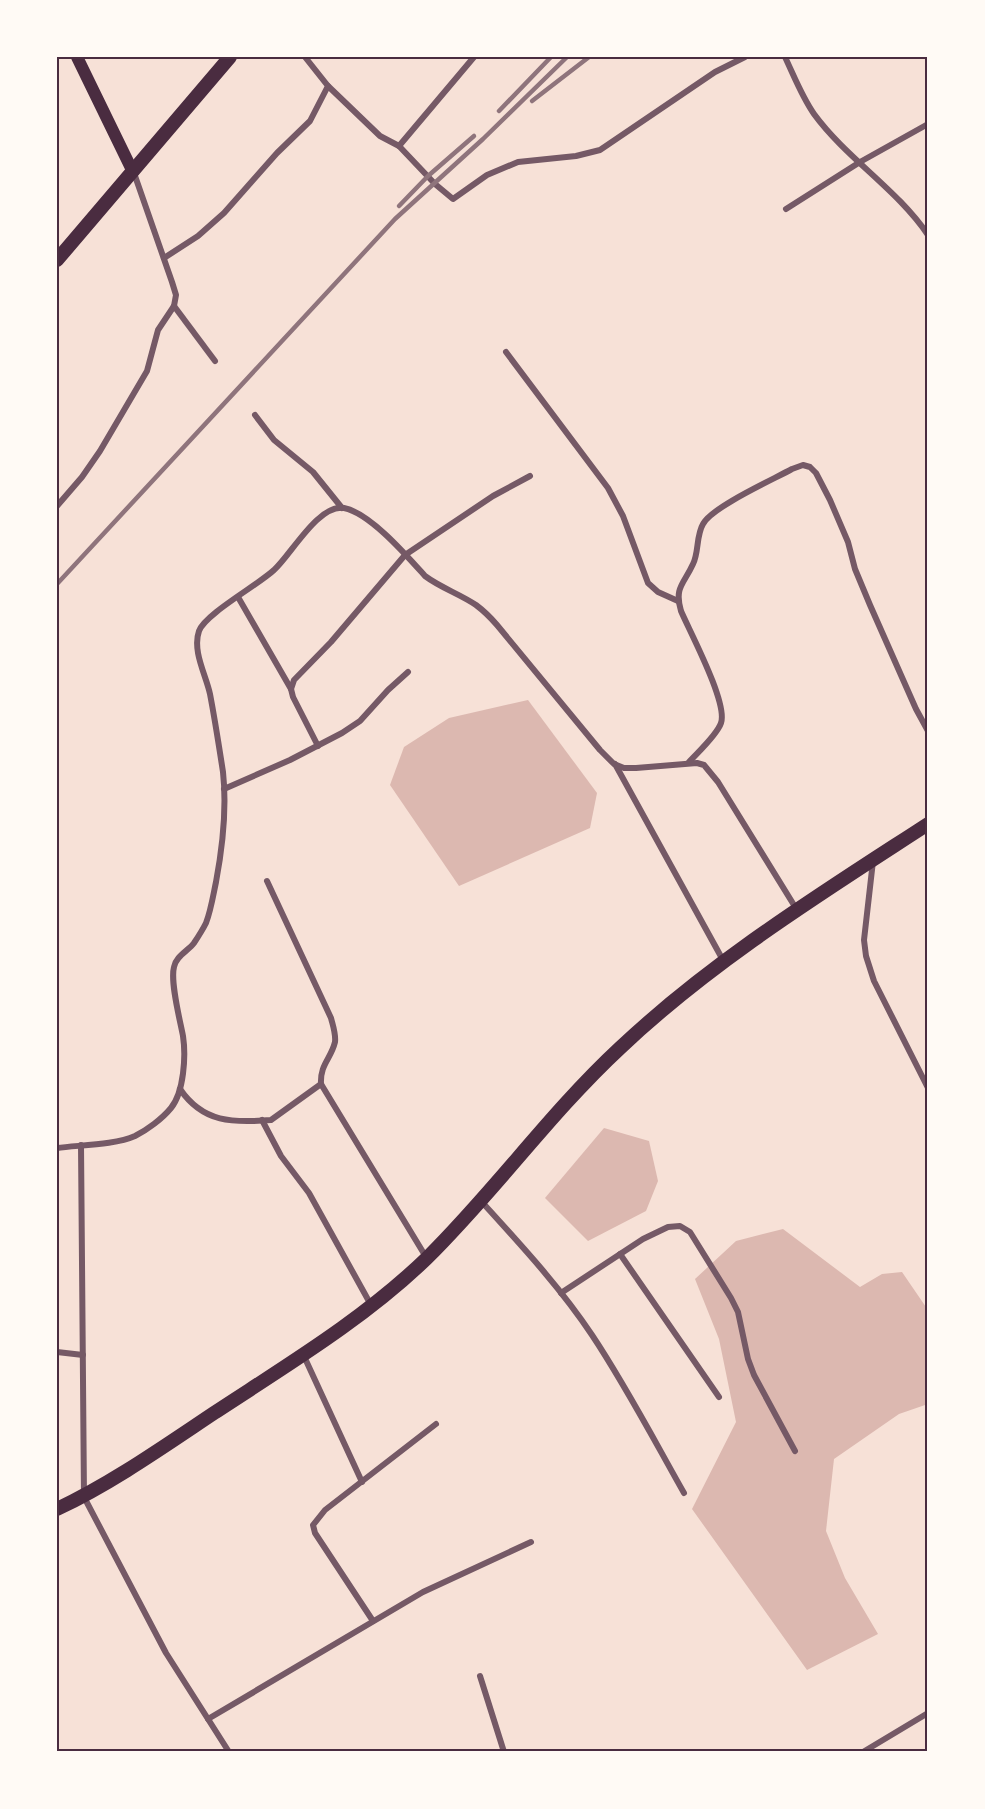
<svg xmlns="http://www.w3.org/2000/svg" width="985" height="1809" viewBox="0 0 985 1809" font-family="Helvetica,sans-serif">
	<rect width="100%" height="100%" fill="#f7e1d7"/>
	<g fill="#dcb8b0">
		<polygon points="528,700 597,793 590,828 459,886 390,785 404,747 449,718"/>
		<polygon points="604,1128 649,1141 658,1181 646,1211 588,1241 545,1198"/>
		<polygon points="783,1229 860,1287 882,1274 902,1272 928,1310 928,1404 899,1414 834,1459 826,1531 845,1578 878,1634 807,1670 692,1509 736,1422 719,1339 695,1279 736,1241"/>
	</g>
	<g fill="none" stroke-linecap="round" stroke-linejoin="round">
		<g stroke="#755966" stroke-width="6">
			<polyline points="474,57 399,146 435,184 453,199 487,175 518,162 576,156 600,150 715,72 745,57"/>
			<path d="M785,57C794,76 802,97 814,114C847,159 897,189 928,235"/>
			<polyline points="328,86 380,136 399,146"/>
			<polyline points="786,209 860,162 928,124"/>
			<polyline points="164,258 198,236 224,213 277,153 310,121 328,86 305,57"/>
			<polyline points="174,306 215,361"/>
			<polyline points="506,352 608,488 623,516 648,583 658,592 678,601"/>
			<polyline points="255,415 274,440 313,472 342,508"/>
			<polyline points="57,506 82,477 100,451 147,371 158,330 174,306 176,295 172,282 134,173"/>
			<polyline points="238,597 291,689"/>
			<polyline points="318,746 293,697 291,689 294,680 331,642 405,555 493,496 530,476"/>
			<path d="M689,762C698,752 717,735 721,723C728,703 690,632 681,611C674,587 684,584 693,564C699,552 696,536 703,524C712,507 772,480 792,469L803,465L810,467L816,473L830,500L848,542L855,569L870,605L916,709L928,731"/>
			<polyline points="615,764 724,962"/>
			<polyline points="224,789 290,760 342,733 360,721 388,690 408,672"/>
			<polyline points="873,861 864,940 866,956 874,981 928,1088"/>
			<path d="M267,881L331,1018C333,1026 336,1034 335,1042C331,1059 320,1064 321,1084L426,1257"/>
			<path d="M180,1089C203,1123 233,1123 271,1120L321,1084"/>
			<polyline points="262,1120 281,1156 309,1193 371,1305"/>
			<polyline points="81,1145 84,1497 166,1653 229,1752"/>
			<path d="M57,1148C79,1145 115,1145 135,1136C147,1130 162,1119 171,1108C184,1092 186,1056 183,1036C180,1020 170,982 174,967C176,956 188,951 194,943C198,937 203,929 206,923C211,910 213,896 216,882C223,845 227,809 223,772C219,746 215,720 210,694C206,675 192,651 199,631C205,614 258,585 274,570C291,555 318,504 344,508C370,513 407,556 425,576C441,588 460,594 476,605C484,611 491,618 497,625L600,750L614,764L624,768H636L697,763L704,765L718,782L797,910"/>
			<path d="M481,1201C520,1244 560,1287 592,1335C626,1386 654,1440 684,1493"/>
			<polyline points="620,1254 719,1397"/>
			<polyline points="561,1293 643,1239 668,1227 680,1226 690,1232 731,1298 738,1312 748,1359 754,1375 795,1451"/>
			<polyline points="57,1352 83,1355"/>
			<polyline points="303,1354 362,1482"/>
			<polyline points="373,1621 315,1533 313,1525 325,1510 436,1424"/>
			<polyline points="480,1676 504,1752"/>
			<polyline points="208,1719 423,1592 531,1542"/>
			<polyline points="863,1752 928,1713"/>
		</g>
		<polyline stroke="#4a2c40" stroke-width="12" points="77,57 133,172"/>
		<g stroke="#4a2c40" stroke-width="14">
			<polyline points="57,260 230,57"/>
			<path d="M57,1509C112,1483 163,1447 214,1413C287,1365 364,1319 427,1258C495,1191 550,1113 620,1048C712,961 822,893 928,824"/>
		</g>
		<g stroke="#8f747c" stroke-width="4.5">
			<polyline points="532,101 589,57"/>
			<polyline points="499,111 551,57"/>
			<polyline points="399,206 428,176 474,136"/>
			<polyline points="57,584 395,219 483,139 567,57"/>
		</g>
	</g>
	<rect width="985" height="1809" fill="none" stroke="#fffaf5" stroke-width="117"/>
	<rect x="58" y="58" width="868" height="1692" fill="none" stroke="#4a2c40" stroke-width="2"/>
</svg>
